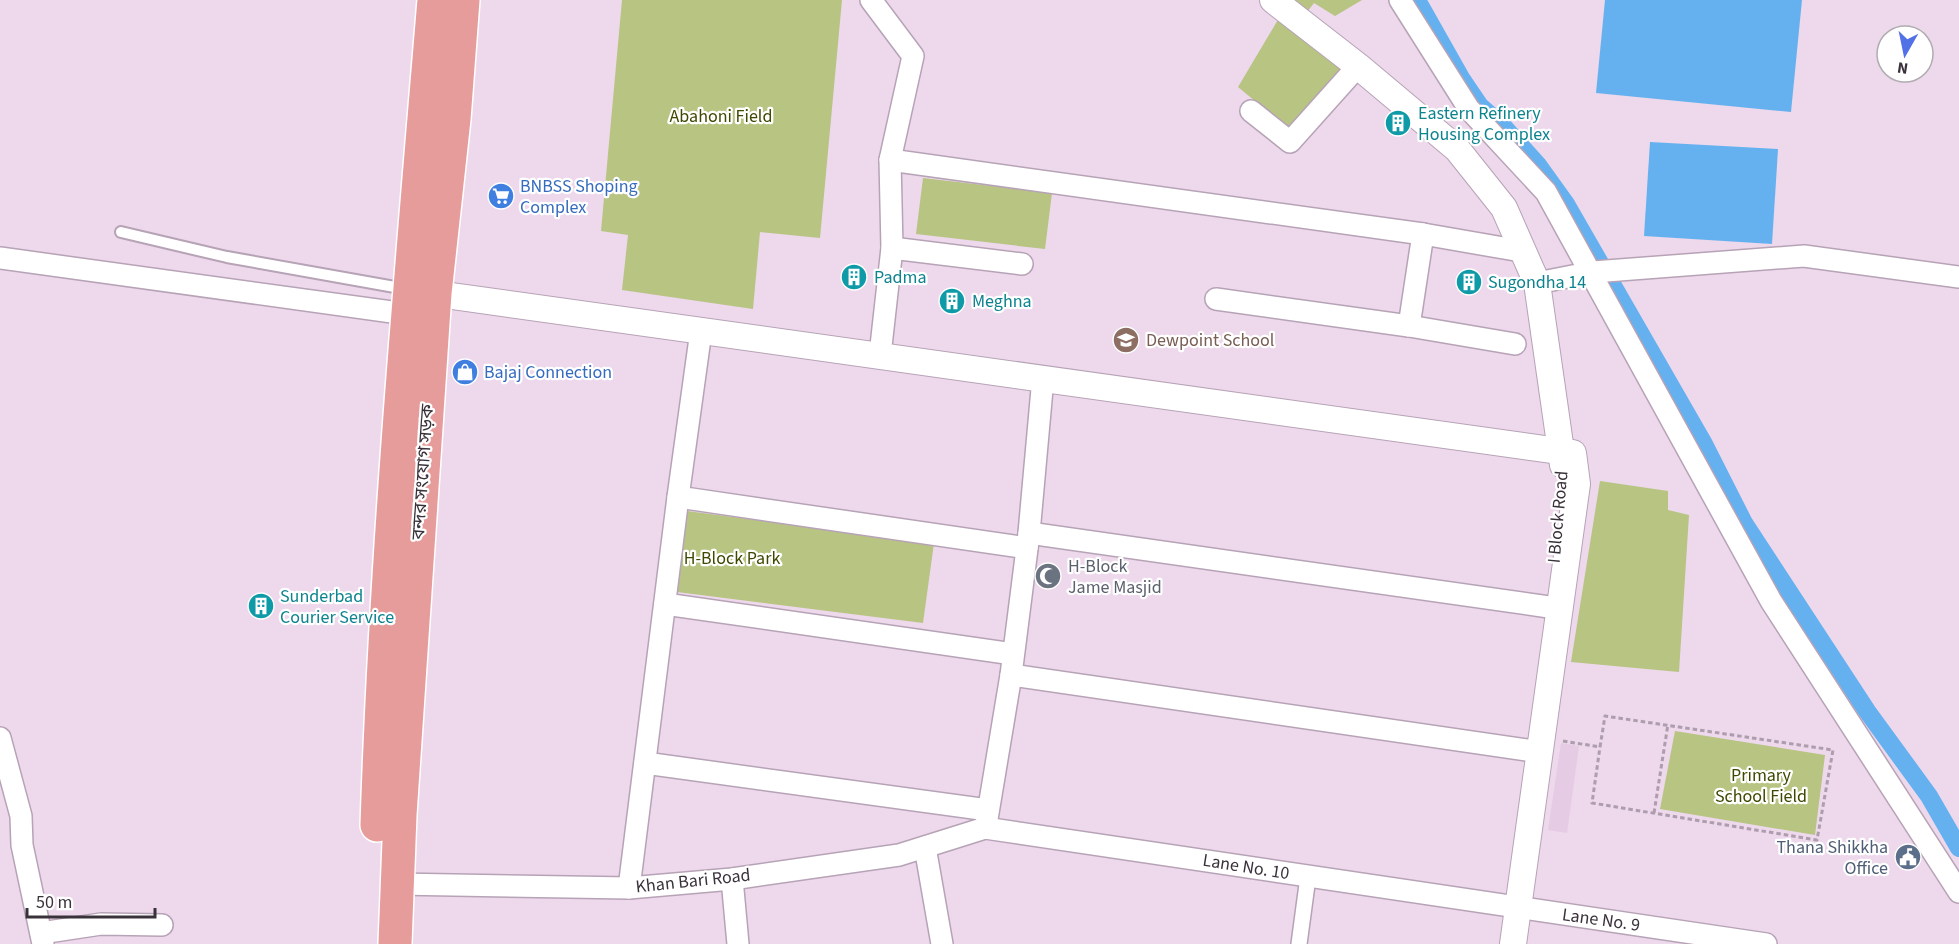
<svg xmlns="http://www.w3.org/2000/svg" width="1959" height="944" viewBox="0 0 1959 944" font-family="'Source Sans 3','Noto Sans Bengali',sans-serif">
	<rect width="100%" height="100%" fill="#edd8ec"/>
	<polygon fill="#e6cbe5" points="1561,743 1579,746 1567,833 1548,830"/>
	<g fill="#b7c482">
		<polygon points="622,0 842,0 820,238 760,232 753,309 622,290 628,235 601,231"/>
		<polygon points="1289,0 1362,0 1335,16 1314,3 1307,12"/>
		<polygon points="1279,18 1346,67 1290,130 1238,87"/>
		<polygon points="923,178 1052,193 1045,249 916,234"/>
		<polygon points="1600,481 1668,491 1668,510 1689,515 1679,672 1571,662"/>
		<polygon points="687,511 934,543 923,623 677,592"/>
		<polygon points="1675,731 1825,755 1815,835 1660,809"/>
	</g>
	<g fill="#65b1ef">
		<polygon points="1605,0 1802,0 1791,112 1596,93"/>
		<polygon points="1650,142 1778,149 1772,244 1644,236"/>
	</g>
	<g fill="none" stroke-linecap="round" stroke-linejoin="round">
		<polyline stroke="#65b1ef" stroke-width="18" points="1417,0 1461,78 1480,106 1503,126 1538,165 1566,204 1704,444 1744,523 1867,711 1929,796 1959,848"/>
		<defs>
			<polyline id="service" points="121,232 227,257 406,289"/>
			<polyline id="pedestrian" points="1299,944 1308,877"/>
			<g id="minor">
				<polyline points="871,0 913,56 890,160 892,248"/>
				<polyline points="1400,0 1469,109 1546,192 1771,601 1959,892"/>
				<polyline points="1251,111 1290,142 1358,66"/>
				<polyline points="890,160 1423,234"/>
				<polyline points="0,258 421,316"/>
				<polyline points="1537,283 1593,272 1804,256 1959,277"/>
				<polyline points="1216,299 1409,326 1515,344"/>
				<polyline points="1409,326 1423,234 1521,251"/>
				<polyline points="701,331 678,497 1027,548"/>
				<polyline points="880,355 892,248 1022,264"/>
				<polyline points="1043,378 1029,533 1549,607"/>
				<polyline points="1029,533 1011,675 1527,750"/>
				<polyline points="665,604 1013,654"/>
				<polyline points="0,738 21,816 22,845 43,944"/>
				<polyline points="645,763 988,810"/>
				<polyline points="986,825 1011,675"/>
				<polyline points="925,847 942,944"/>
				<polyline points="732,879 738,944"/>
				<polyline points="396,884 629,888 732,879 899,855 985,828 1766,944"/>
				<polyline points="629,888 678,497"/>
				<polyline points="41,933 101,924 162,925"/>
			</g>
			<g id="tertiary">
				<polyline points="1273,0 1358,66 1457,149 1504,208 1537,283 1563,465"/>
				<polyline points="416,291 1573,453 1577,484 1513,944"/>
			</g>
			<g id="trunk">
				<path d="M377,825C386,550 411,275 434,0"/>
				<polyline points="395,944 400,815 435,293 454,119 463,0"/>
			</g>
		</defs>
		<use href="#service" stroke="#b7a3b6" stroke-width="14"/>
		<use href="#pedestrian" stroke="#b7a3b6" stroke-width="18"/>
		<use href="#minor" stroke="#b7a3b6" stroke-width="24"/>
		<use href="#tertiary" stroke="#b7a3b6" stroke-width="28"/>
		<use href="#trunk" stroke="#fff" stroke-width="36"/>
		<g stroke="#ae9dad" stroke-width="3" stroke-dasharray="4.5 3" stroke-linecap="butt">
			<polyline points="1563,741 1600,747 1605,716 1833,750 1817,840 1592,803 1600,747"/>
			<polyline points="1654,813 1668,724"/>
		</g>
		<use href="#service" stroke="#fff" stroke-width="10"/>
		<use href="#pedestrian" stroke="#fff" stroke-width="15"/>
		<use href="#minor" stroke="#fff" stroke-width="21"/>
		<use href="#tertiary" stroke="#fff" stroke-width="26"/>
		<use href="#trunk" stroke="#e69c9a" stroke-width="33"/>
	</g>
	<defs>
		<symbol id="building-disc" viewBox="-11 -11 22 22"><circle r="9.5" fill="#0f9aa8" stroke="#fff"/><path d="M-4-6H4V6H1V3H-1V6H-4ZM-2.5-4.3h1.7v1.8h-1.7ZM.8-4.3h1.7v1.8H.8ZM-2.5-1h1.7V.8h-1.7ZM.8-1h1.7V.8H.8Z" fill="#fff"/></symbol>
		<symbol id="supermarket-disc" viewBox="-11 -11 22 22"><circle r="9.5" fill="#3f7fe0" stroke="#fff"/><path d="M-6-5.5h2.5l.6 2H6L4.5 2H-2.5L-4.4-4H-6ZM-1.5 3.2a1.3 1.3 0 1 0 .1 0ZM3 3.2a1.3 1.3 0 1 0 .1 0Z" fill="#fff"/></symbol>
		<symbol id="school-disc" viewBox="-11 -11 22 22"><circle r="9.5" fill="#8d6e63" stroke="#fff"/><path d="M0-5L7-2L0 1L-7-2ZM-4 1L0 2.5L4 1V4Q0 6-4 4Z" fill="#fff"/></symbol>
		<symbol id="shop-disc" viewBox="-11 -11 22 22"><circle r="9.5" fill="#3f7fe0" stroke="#fff"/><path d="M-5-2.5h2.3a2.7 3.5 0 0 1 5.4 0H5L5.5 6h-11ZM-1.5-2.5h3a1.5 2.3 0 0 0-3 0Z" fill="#fff"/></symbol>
		<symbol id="mosque-disc" viewBox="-11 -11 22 22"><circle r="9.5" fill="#6b7280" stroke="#fff"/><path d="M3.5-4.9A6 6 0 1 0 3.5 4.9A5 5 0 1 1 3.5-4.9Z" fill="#fff"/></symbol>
		<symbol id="civic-disc" viewBox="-11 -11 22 22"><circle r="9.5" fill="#5c6f8a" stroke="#fff"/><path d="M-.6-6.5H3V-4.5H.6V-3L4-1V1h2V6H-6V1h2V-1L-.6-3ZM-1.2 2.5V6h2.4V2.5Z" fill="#fff"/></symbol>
	</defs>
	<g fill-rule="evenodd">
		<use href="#building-disc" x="1383" y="108" width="30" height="30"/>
		<use href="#supermarket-disc" x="486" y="181" width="30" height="30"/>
		<use href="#building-disc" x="839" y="262" width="30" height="30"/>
		<use href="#building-disc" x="1454" y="267" width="30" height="30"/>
		<use href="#building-disc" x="937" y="286" width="30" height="30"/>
		<use href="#school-disc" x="1111" y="325" width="30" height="30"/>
		<use href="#shop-disc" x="450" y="357" width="30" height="30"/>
		<use href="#mosque-disc" x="1033" y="561" width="30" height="30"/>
		<use href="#building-disc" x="246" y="591" width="30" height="30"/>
		<use href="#civic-disc" x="1893" y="842" width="30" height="30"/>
	</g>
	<g text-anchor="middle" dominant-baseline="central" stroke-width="4.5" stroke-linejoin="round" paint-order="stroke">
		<g font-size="18" fill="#0d838f" stroke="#fff" text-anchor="start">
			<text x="1418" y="113">Eastern Refinery<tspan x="1418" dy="21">Housing Complex</tspan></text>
			<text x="874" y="277">Padma</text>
			<text x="1488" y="282">Sugondha 14</text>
			<text x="972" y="301">Meghna</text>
			<text x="280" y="596">Sunderbad<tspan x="280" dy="21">Courier Service</tspan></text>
		</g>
		<g font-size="18" fill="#3f4800" stroke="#fff">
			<text x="721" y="116">Abahoni Field</text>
			<text x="732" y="558">H-Block Park</text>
			<text x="1761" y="775">Primary<tspan x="1761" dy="21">School Field</tspan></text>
		</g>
		<g font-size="18" fill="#366cbe" stroke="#fff" text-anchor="start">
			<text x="520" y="186">BNBSS Shoping<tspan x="520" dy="21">Complex</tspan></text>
			<text x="484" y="372">Bajaj Connection</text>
		</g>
		<g font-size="18" fill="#785e54" stroke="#fff" text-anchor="start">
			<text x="1146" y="340">Dewpoint School</text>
		</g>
		<g font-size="18" fill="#3a323a" stroke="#fff">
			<text transform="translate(423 472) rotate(-86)">বন্দর সংযোগ সড়ক</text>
			<text transform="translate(1558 517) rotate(-85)">I Block Road</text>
			<text transform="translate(1246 867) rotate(9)">Lane No. 10</text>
			<text transform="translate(693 881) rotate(-6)">Khan Bari Road</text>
			<text transform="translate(1601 920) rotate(8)">Lane No. 9</text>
		</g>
		<g font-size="18" fill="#5b616d" stroke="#fff" text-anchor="start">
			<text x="1068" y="566">H-Block<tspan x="1068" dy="21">Jame Masjid</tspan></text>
		</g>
		<g font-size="18" fill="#4e5e75" stroke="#fff" text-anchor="end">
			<text x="1888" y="847">Thana Shikkha<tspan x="1888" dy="21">Office</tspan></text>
		</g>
	</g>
	<g transform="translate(1905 54) rotate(189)"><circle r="28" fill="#ffffff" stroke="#b0adb0" stroke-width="1.5"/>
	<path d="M0-4.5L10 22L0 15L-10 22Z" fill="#5271e6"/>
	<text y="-9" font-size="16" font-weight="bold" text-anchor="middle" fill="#3a323a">N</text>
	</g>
	<path d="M27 908v9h128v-9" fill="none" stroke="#3a323a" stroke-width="3"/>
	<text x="36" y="908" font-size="18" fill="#3a323a" stroke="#ffffff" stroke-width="4.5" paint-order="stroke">50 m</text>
</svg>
